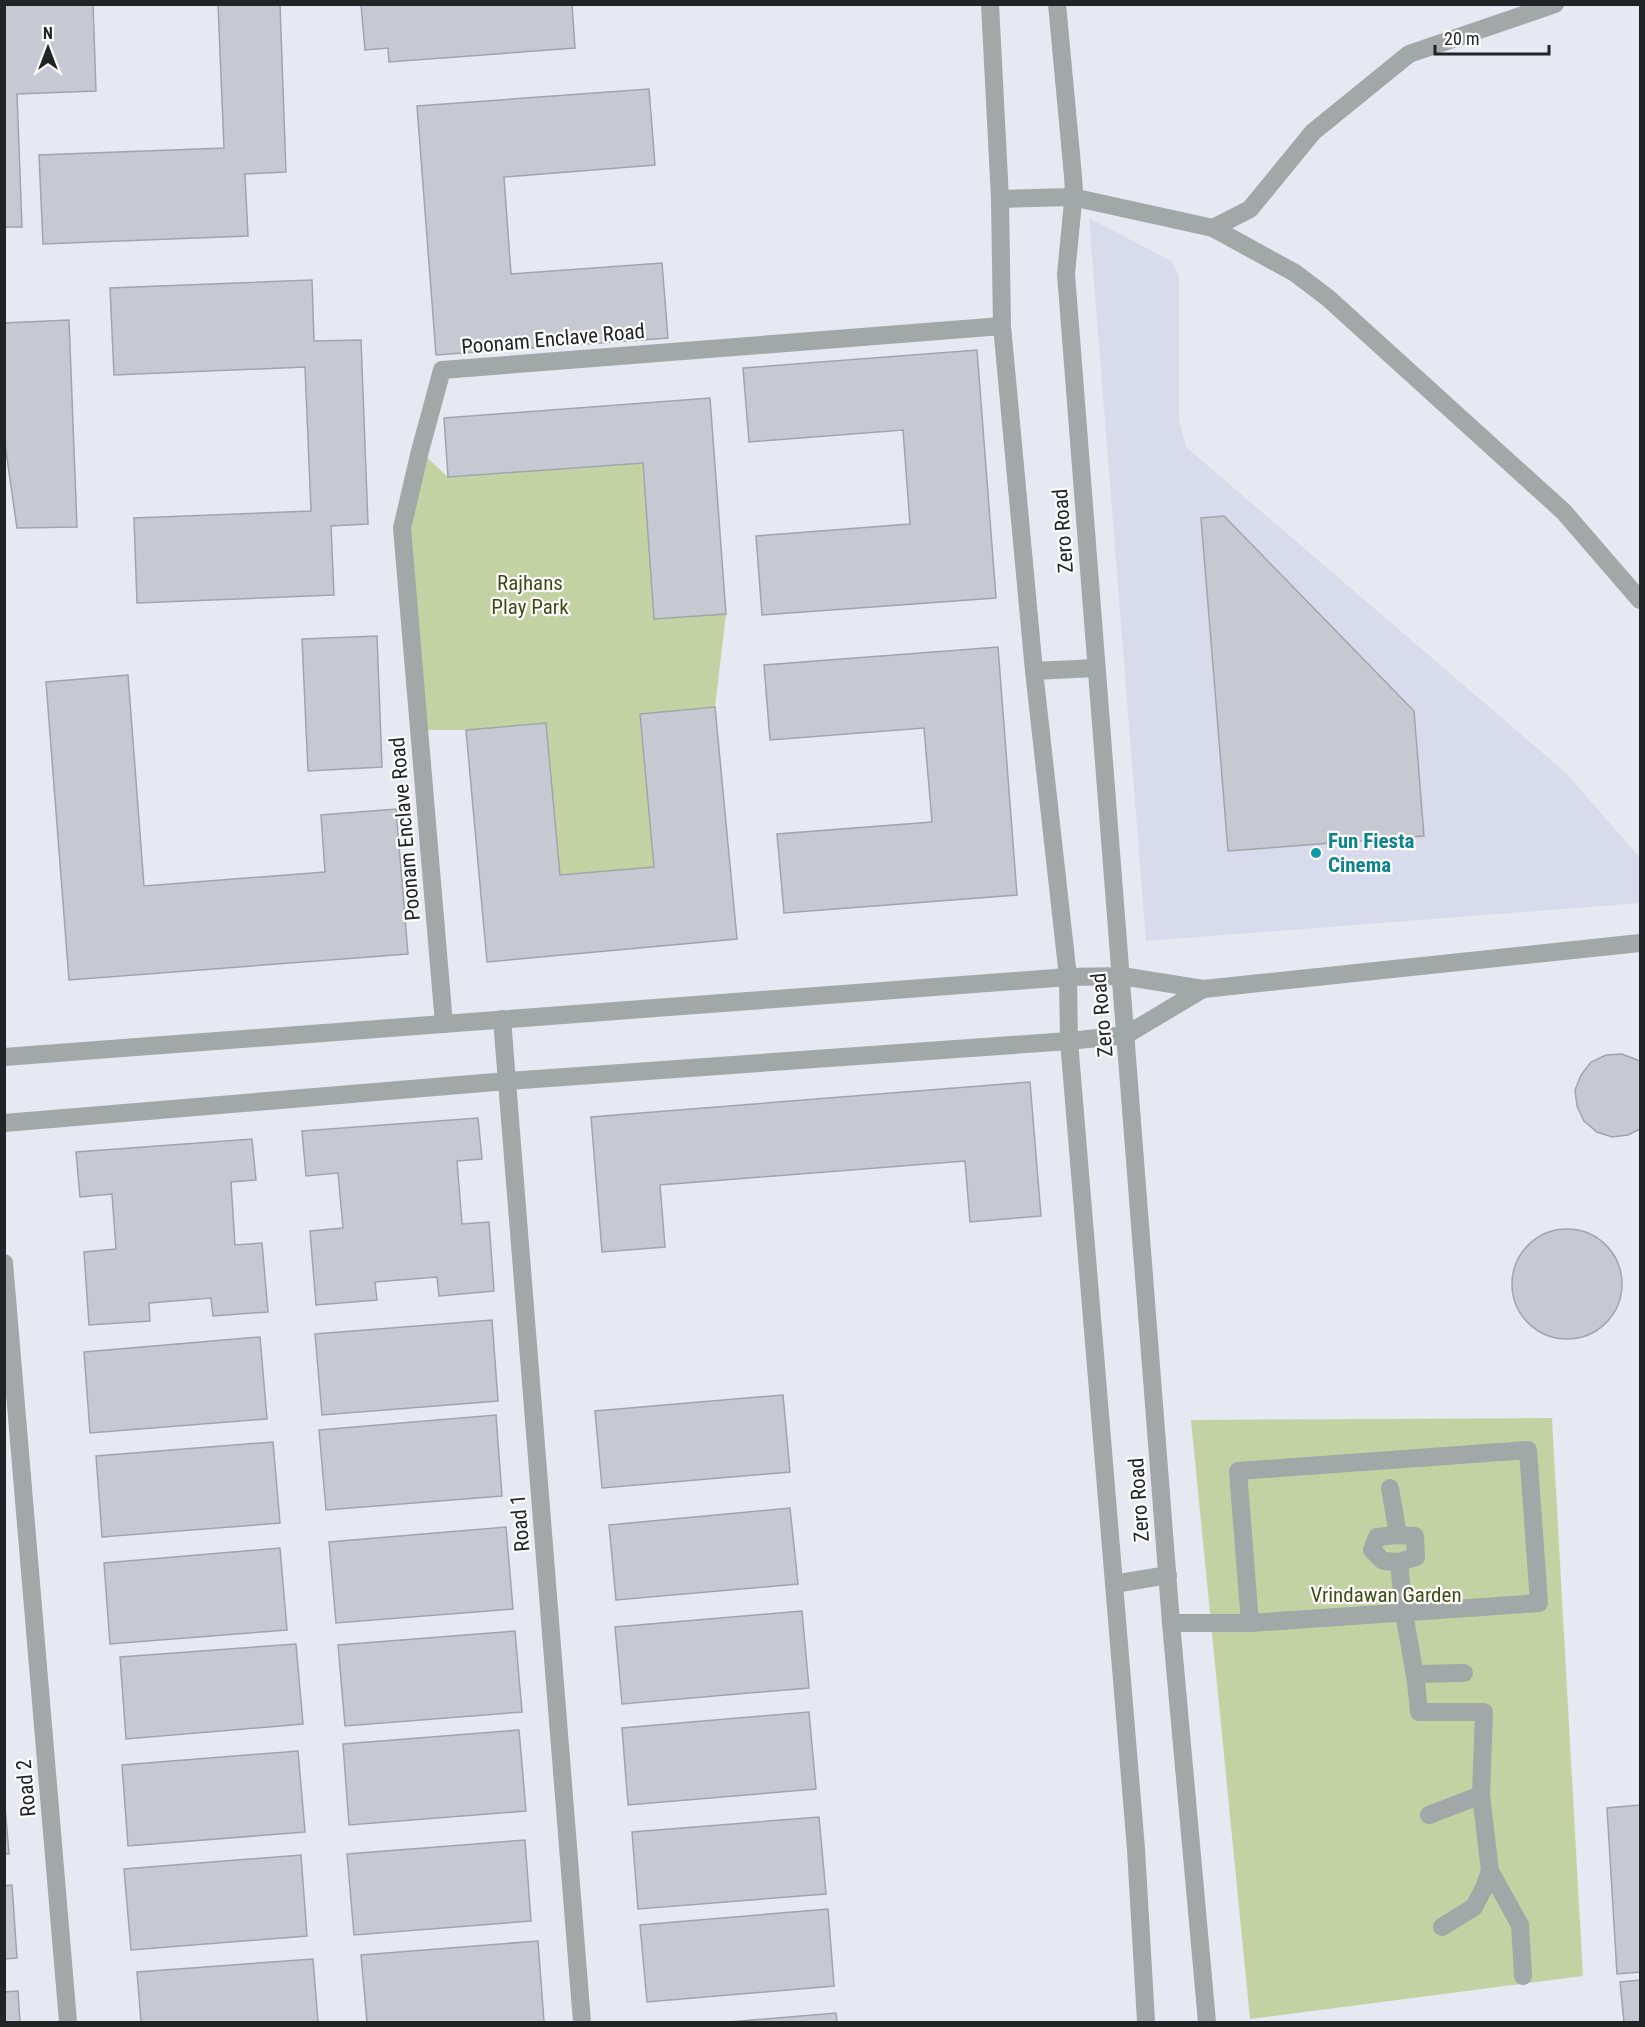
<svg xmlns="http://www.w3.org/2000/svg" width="1645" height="2027" viewBox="0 0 1645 2027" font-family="'Roboto Condensed',sans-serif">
	<rect width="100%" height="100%" fill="#e6e8f2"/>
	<polygon fill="#d8dbec" points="1089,218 1171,261 1179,276 1179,420 1186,447 1567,774 1640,858 1640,903 1146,941"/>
	<g fill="#c3d2a2">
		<polygon points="420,451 448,477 643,463 654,619 726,614 715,707 640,714 654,867 560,875 545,723 466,730 419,730 402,528"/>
		<polygon points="1552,1418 1583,1976 1250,2019 1191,1420"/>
	</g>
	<g fill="#c6c8d2" stroke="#a2a4ad" stroke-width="1.5">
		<polygon points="4,4 93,4 96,91 17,94 22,227 4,227"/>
		<polygon points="218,4 280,4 286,172 245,174 248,236 43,244 39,155 224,148"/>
		<polygon points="361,4 572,4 575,48 389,62 388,48 365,50"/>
		<polygon points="649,89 655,165 504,177 511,274 662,263 668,338 436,355 417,106"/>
		<polygon points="312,280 314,341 361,340 368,524 331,526 334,595 137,603 134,518 311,511 305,367 114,375 110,288"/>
		<polygon points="69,320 77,527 17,528 4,437 4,323"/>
		<polygon points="977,350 996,598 762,615 756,536 910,524 903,430 749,442 743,368"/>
		<polygon points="710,398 726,614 654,619 643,463 448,477 444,418"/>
		<polygon points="1224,516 1414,711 1424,836 1228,851 1201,518"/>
		<polygon points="377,636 382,767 308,771 302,639"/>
		<polygon points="998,647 1017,895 784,913 777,834 932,822 924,728 770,740 764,665"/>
		<polygon points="128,675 144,886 325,872 321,815 396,809 408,954 69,980 46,682"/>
		<polygon points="715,707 737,939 487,962 466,730 546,723 560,875 654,867 640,714"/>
		<polygon points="1622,1054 1640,1061 1640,1129 1628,1135 1612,1137 1597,1132 1584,1121 1577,1106 1575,1090 1581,1075 1591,1062 1606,1055"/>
		<polygon points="1030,1082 1041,1216 970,1222 965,1161 660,1185 665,1247 602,1252 591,1117"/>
		<polygon points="478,1118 482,1159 457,1161 462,1224 489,1222 494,1291 439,1296 437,1277 375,1282 377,1300 316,1305 310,1231 343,1228 338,1173 306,1176 302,1131"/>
		<polygon points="252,1139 256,1180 231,1182 235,1245 262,1243 268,1312 213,1316 211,1298 149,1303 150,1321 89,1325 84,1252 116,1249 112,1194 80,1197 76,1152"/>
		<circle cx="1567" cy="1284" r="55"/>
		<polygon points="492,1320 498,1401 322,1415 315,1334"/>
		<polygon points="260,1337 267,1419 90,1433 84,1352"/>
		<polygon points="783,1395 790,1472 602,1488 595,1411"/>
		<polygon points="496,1415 502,1496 326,1510 319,1430"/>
		<polygon points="273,1442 280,1523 102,1537 96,1456"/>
		<polygon points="790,1508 798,1584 616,1600 609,1525"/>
		<polygon points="506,1527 513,1609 336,1623 329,1542"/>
		<polygon points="280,1548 287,1630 110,1644 104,1563"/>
		<polygon points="802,1611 809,1688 622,1704 615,1627"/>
		<polygon points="515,1631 522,1712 345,1726 338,1645"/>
		<polygon points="296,1644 303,1724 126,1739 120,1657"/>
		<polygon points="809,1712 816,1789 628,1805 622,1728"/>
		<polygon points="519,1730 526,1811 349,1825 343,1744"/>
		<polygon points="298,1751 305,1832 128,1846 122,1765"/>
		<polygon points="4,1794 9,1854 4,1854"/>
		<polygon points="1640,1805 1640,1972 1617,1974 1607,1808"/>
		<polygon points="819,1817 826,1894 638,1909 632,1832"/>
		<polygon points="525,1840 531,1921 354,1935 347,1854"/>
		<polygon points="301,1855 307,1936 131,1950 124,1869"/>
		<polygon points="12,1885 17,1958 4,1959 4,1886"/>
		<polygon points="828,1909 834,1986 647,2002 640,1925"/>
		<polygon points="538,1941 544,2022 367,2022 361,1955"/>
		<polygon points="313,1959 318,2022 141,2022 137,1972"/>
		<polygon points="1640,1980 1640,2022 1624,2022 1620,1982"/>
		<polygon points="18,1991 20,2022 4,2022 4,1992"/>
		<polygon points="836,2013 837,2022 728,2022"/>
	</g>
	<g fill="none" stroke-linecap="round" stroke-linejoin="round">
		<g stroke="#a2a7a7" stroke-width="18">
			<polygon points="1528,1450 1539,1603 1250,1623 1238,1471"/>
			<polyline points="1390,1488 1398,1535 1377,1537 1372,1550 1383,1561 1399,1562 1416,1557 1415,1536 1398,1535"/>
			<polyline points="1399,1562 1404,1613 1416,1682 1419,1712 1484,1712 1481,1795 1429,1815"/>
			<polyline points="1171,1623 1250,1623"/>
			<polyline points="1415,1674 1464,1673"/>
			<polyline points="1490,1871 1520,1925 1523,1976"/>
			<polyline points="1442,1927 1474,1907 1484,1888 1490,1871 1481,1795"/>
		</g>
		<g stroke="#a2a7a7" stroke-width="18">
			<polyline points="1000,199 1072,197 1213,228 1295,273 1328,298 1564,512 1640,600"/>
			<polyline points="1213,228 1250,209 1313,132 1409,54 1555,4"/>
			<polyline points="1122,976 1203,989 1640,943"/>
			<polyline points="502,1019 582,2022"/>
			<polyline points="444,1024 402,528 420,451 442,370 1002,326"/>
			<polyline points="1126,1035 1203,989"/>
			<polyline points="4,1263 68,2022"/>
		</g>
		<g stroke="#a2a7a7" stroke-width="18">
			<polyline points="990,4 1000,199 1002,326 1034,671 1068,977 1069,1041 1136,1849 1146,2022"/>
			<polyline points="1057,4 1073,176 1074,192 1066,274 1171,1623 1207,2022"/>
			<polyline points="1034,671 1096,668"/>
			<polyline points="4,1057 1068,977 1122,976"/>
			<polyline points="4,1123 507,1081 1069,1041 1126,1035"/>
			<polyline points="1114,1584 1168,1575"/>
		</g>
	</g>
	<circle fill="#0f9aa8" stroke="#fff" stroke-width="2" cx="1316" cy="853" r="6"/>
	<g text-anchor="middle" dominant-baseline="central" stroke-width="4.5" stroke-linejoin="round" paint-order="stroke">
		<g font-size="21" fill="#222326" stroke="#fff">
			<text transform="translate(553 339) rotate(-5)">Poonam Enclave Road</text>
			<text transform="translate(1063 531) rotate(-94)">Zero Road</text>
			<text transform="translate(405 829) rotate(-95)">Poonam Enclave Road</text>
			<text transform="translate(1102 1015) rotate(-95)">Zero Road</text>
			<text transform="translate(1139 1500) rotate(-94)">Zero Road</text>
			<text transform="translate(520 1523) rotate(-95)">Road 1</text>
			<text transform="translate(26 1788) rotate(-95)">Road 2</text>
		</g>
		<g font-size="21" fill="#3e4c14" stroke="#fff">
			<text x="530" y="583">Rajhans<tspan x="530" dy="24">Play Park</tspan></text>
			<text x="1386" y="1595">Vrindawan Garden</text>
		</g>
		<g font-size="21" font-weight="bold" fill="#0d838f" stroke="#fff" text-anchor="start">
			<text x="1328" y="841">Fun Fiesta<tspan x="1328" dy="24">Cinema</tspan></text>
		</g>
	</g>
	<rect width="1645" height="2027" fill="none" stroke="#222326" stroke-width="12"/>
	<g transform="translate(48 48)" stroke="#ffffff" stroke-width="4.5" paint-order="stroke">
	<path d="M0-4.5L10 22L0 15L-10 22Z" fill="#222326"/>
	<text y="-9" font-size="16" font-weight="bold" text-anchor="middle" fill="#222326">N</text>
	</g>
	<path d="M1435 45v9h114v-9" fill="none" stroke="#222326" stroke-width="3"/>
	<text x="1444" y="45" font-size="18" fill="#222326" stroke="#ffffff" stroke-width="4.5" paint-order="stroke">20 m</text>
</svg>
